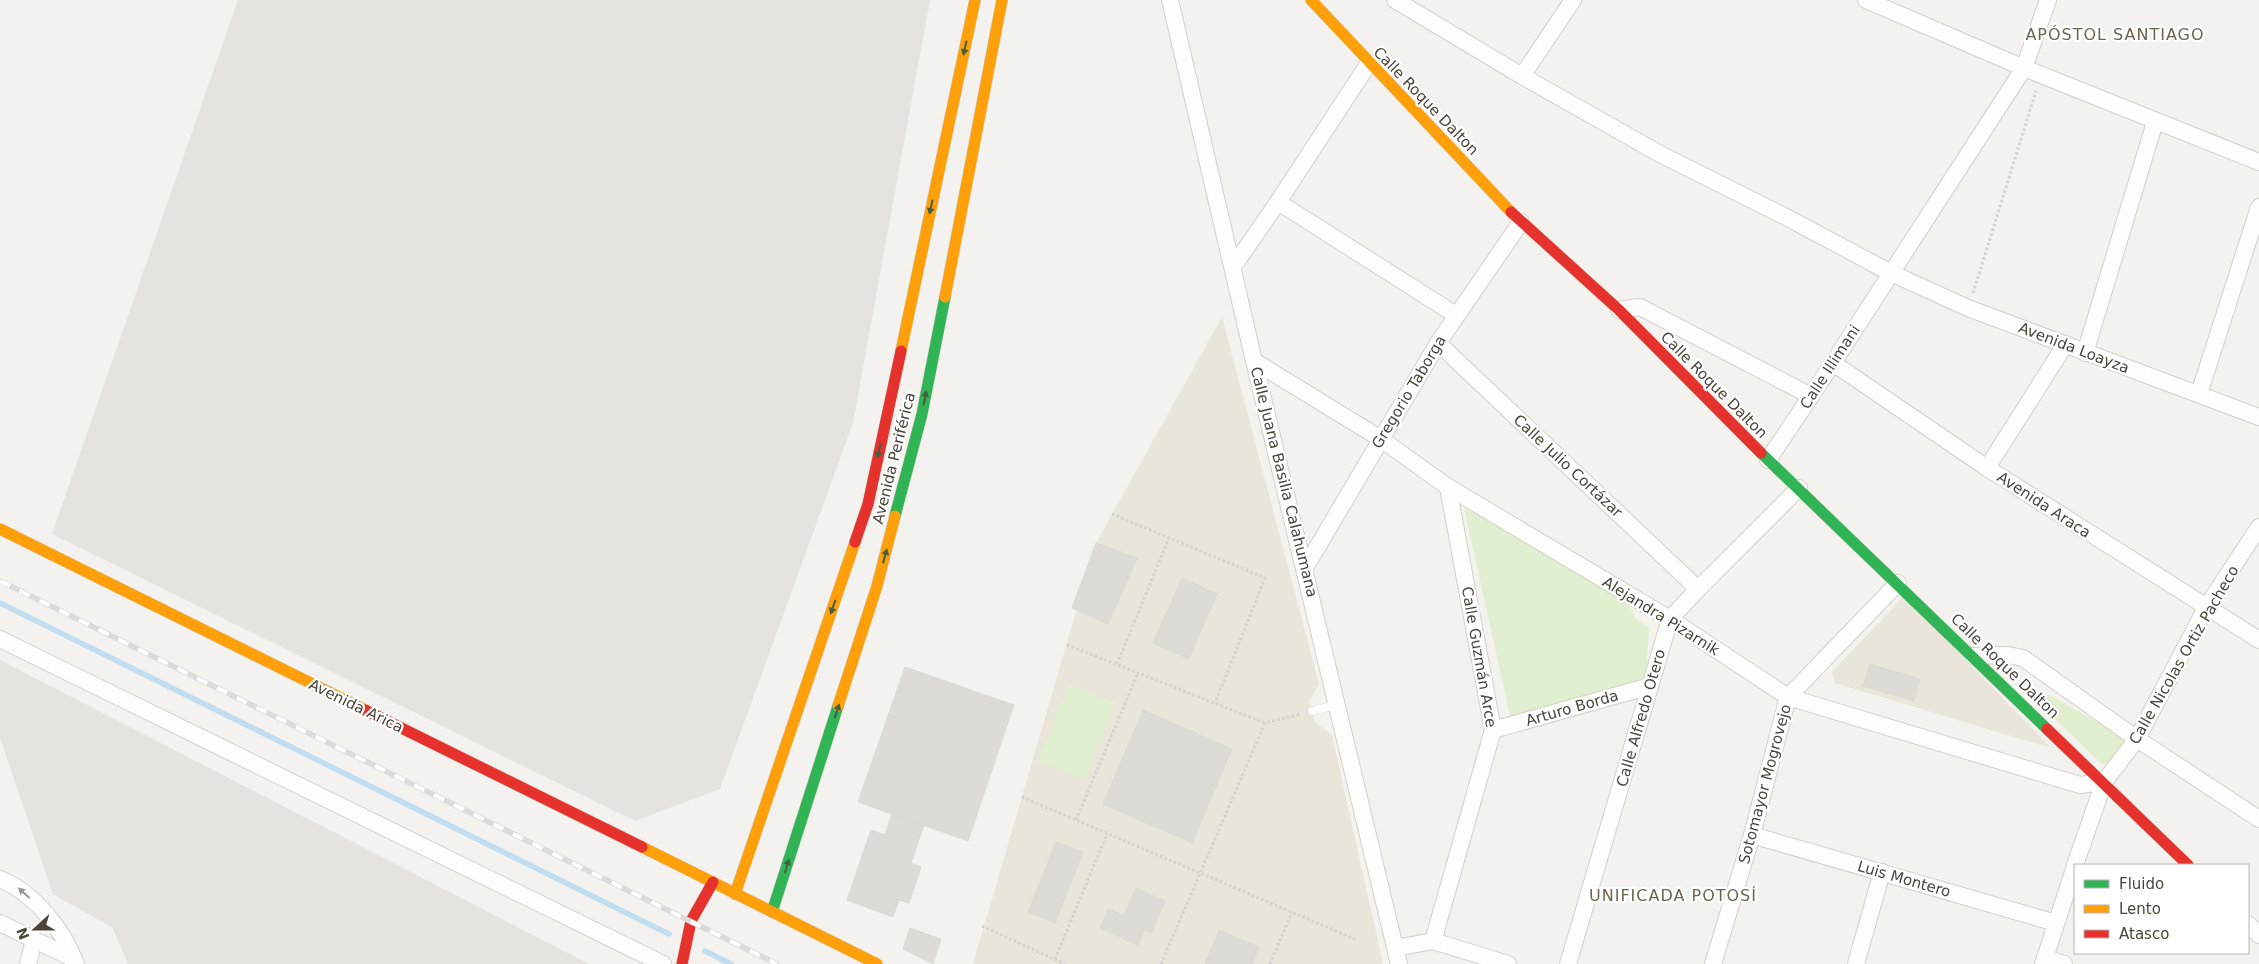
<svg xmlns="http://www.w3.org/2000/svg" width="2259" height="964" viewBox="0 0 2259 964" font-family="'DejaVu Sans',sans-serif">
	<rect width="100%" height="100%" fill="#f4f2ee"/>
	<g fill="#e6e2de">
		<polygon points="238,0 930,0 853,423 720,789 635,821 52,534"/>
		<polygon points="0,660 589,964 128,964 113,928 53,894 0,738"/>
	</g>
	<g fill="#eae5da">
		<polygon points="1222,317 1319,684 1309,701 1312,711 1315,722 1332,735 1383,964 973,964 1096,543"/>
		<polygon points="1904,596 2051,748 1835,683 1832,672"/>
	</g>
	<g fill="#e1eecf">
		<polygon points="1464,508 1624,594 1635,618 1649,628 1646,682 1510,716"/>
		<polygon points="1069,684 1116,703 1085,780 1038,761"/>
		<path d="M2050,695L2122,736L2123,746L2109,764H2102L2041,706C2041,699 2043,697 2050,695Z"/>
	</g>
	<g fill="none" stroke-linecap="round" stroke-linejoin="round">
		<g stroke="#c0ddf1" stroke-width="5.5">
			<polyline points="0,603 669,934"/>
			<polyline points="705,951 731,964"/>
		</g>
	</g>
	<g fill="#dedbd6" stroke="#dcd9d4">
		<polygon points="1096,543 1137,558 1108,624 1072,608"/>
		<polygon points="1182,578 1217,594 1189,659 1153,643"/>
		<polygon points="1870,664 1920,679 1914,701 1863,686"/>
		<polygon points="905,667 1014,705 968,841 858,802"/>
		<polygon points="1143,710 1232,749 1192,843 1103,804"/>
		<polygon points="892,814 924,825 911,863 921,867 909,903 899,900 893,917 847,900 871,830 885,835"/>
		<polygon points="1056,842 1083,852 1055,923 1028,912"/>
		<polygon points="1136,888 1165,901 1151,933 1144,930 1138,945 1100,928 1108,909 1124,916"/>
		<polygon points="910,928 941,939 933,964 903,949"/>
		<polygon points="1219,930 1259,947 1252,964 1205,964"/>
	</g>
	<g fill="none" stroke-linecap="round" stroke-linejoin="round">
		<defs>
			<polyline id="lane" points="1312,711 1336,705"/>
			<g id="street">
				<polyline points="1170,0 1254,361 1399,964"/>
				<polyline points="1395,0 1522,76 1660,154 1786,217 1891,273 1968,308 2259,417"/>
				<polyline points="1866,0 2024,68 2259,162"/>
				<polyline points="1522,76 1573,0"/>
				<polyline points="1278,202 1456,315"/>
				<polyline points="1233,267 1278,202 1369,63"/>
				<polyline points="1619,310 1640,307 1811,396"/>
				<polyline points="1438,343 1698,589"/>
				<polyline points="2085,353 2155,122"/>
				<polyline points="1254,361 1381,439 1448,487 1670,619 1788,697 2080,785 2104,782"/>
				<polyline points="1833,363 1987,468 2259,640"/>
				<polyline points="2199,394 2259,207"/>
				<polyline points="1768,460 1833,363 2024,68 2048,0"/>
				<polyline points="1987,468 2065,345"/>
				<polyline points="1305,568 1438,343 1521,222"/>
				<polyline points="0,639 663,964"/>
				<polyline points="1973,656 2008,655 2023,658 2137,739 2259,819"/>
				<polyline points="1493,730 1650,686"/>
				<polyline points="1752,835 2056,923"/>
				<polyline points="2075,865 2104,782 2137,739 2206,608 2259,527"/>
				<path d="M0,879C34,893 63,929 76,964"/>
				<polyline points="0,923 74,959"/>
				<polyline points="2248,924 2259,935"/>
				<polyline points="1433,941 1493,730 1448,487"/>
				<polyline points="1396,948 1433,941 1508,964"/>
				<polyline points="2045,958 2064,964"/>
				<polyline points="28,964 34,939"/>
				<polyline points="1568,964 1670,619 1698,589 1799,488"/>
				<polyline points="1713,964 1752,835 1788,697 1898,583"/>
				<polyline points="1856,964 1882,872"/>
				<polyline points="2043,964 2075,866"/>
			</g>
			<g id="fast">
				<polyline points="1761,453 2047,729"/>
				<polyline points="895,516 922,414 945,297"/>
				<polyline points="772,912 838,706"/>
			</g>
			<g id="slow">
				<polyline points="1311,0 1511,212"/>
				<polyline points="945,297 1002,0"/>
				<polyline points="901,351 975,0"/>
				<polyline points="0,529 365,710"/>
				<polyline points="838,706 877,586 895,516"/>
				<polyline points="642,847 877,964"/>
				<polyline points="735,894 855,542"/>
			</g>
			<g id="jam">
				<polyline points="1511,212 1619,310 1761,453"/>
				<polyline points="855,542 868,504 901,351"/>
				<polyline points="365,710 642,847"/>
				<polyline points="2047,729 2188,865"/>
				<polyline points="682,964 691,921 713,882"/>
			</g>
		</defs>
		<use href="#lane" stroke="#d2d0cb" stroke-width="9"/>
		<use href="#street" stroke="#d2d0cb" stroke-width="18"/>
		<use href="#fast" stroke="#d3cfc5" stroke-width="12"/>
		<use href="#slow" stroke="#d3cfc5" stroke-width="12"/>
		<use href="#jam" stroke="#d3cfc5" stroke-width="12"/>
		<g stroke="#d3d2cc" stroke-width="3" stroke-dasharray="2.5 2.5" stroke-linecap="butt">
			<polyline points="1973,293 2036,91"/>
			<polyline points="1112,514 1265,578 1215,703"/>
			<polyline points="1067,645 1265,723"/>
			<polyline points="1117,664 1169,538"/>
			<polyline points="1022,797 1357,940"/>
			<polyline points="1076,820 1138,673"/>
			<polyline points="982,926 1065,964"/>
			<polyline points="1055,959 1107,834"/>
			<polyline points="1161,964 1265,723 1301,714"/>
			<polyline points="1270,964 1292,912"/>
		</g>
		<use href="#lane" stroke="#fdfdfc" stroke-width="8"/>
		<use href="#street" stroke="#fdfdfc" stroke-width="16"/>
		<use href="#fast" stroke="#30b455" stroke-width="11"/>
		<use href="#slow" stroke="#ff9f0a" stroke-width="11"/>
		<use href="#jam" stroke="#e5322d" stroke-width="11"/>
		<defs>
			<polyline id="rail" points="0,581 777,964"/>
		</defs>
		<use href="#rail" stroke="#dbdbda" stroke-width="5.5"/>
		<use href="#rail" stroke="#fff" stroke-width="4" stroke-dasharray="11" stroke-linecap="butt"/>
	</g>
	<defs><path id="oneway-solid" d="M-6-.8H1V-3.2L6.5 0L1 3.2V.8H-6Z" transform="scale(1.25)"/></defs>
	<g fill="#446040">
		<use href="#oneway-solid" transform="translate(965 48) rotate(102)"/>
		<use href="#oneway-solid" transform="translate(931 207) rotate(102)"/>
		<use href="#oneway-solid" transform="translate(925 398) rotate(-79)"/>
		<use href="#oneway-solid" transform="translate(879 451) rotate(102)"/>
		<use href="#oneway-solid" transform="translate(885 556) rotate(-75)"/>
		<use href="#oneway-solid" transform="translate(833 607) rotate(109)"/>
		<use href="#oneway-solid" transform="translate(837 711) rotate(-72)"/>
		<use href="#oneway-solid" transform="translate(787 866) rotate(-72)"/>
	</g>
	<use fill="#9b9791" href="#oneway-solid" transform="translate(24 893) rotate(-138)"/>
	<g text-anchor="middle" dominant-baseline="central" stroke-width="4.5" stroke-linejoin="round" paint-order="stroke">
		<g font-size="15" fill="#4b4439" stroke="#fff">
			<text transform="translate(1426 101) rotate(46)">Calle Roque Dalton</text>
			<text transform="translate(2074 348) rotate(21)">Avenida Loayza</text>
			<text transform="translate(1830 367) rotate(-57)">Calle Illimani</text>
			<text transform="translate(1714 385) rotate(45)">Calle Roque Dalton</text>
			<text transform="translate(1409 392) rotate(-59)">Gregorio Taborga</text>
			<text transform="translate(894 458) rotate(-76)">Avenida Periférica</text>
			<text transform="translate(1568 466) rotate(43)">Calle Julio Cortázar</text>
			<text transform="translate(1284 482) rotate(76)">Calle Juana Basilia Calahumana</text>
			<text transform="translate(2044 505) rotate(33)">Avenida Araca</text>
			<text transform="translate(1661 616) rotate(32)">Alejandra Pizarnik</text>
			<text transform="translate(2184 655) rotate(-60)">Calle Nicolas Ortiz Pacheco</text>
			<text transform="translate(1479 657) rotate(80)">Calle Guzmán Arce</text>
			<text transform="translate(2005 666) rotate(44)">Calle Roque Dalton</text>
			<text transform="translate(356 706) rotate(26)">Avenida Arica</text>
			<text transform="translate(1572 708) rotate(-16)">Arturo Borda</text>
			<text transform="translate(1641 718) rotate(-74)">Calle Alfredo Otero</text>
			<text transform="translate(1765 784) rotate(-75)">Sotomayor Mogrovejo</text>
			<text transform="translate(1904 879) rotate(16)">Luis Montero</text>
		</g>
		<g font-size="16" letter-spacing="1" fill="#6e6250" stroke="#fff">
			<text x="2115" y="34">APÓSTOL SANTIAGO</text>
			<text x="1673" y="895">UNIFICADA POTOSÍ</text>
		</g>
	</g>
	<rect x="2074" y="864" width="175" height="90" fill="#ffffff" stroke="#b7b4b0"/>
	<rect x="2084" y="880" width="25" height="8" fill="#30b455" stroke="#b7b4b0"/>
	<text x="2119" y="889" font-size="15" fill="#4b4439">Fluido</text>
	<rect x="2084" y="905" width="25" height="8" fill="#ff9f0a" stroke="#b7b4b0"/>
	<text x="2119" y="914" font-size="15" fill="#4b4439">Lento</text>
	<rect x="2084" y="930" width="25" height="8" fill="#e5322d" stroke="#b7b4b0"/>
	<text x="2119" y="939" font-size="15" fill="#4b4439">Atasco</text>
	<g transform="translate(35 929) rotate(249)" stroke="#ffffff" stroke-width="4" paint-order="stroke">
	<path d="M0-4L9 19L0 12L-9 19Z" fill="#4b4439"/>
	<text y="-8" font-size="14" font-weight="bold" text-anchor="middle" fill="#4b4439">N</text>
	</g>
</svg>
